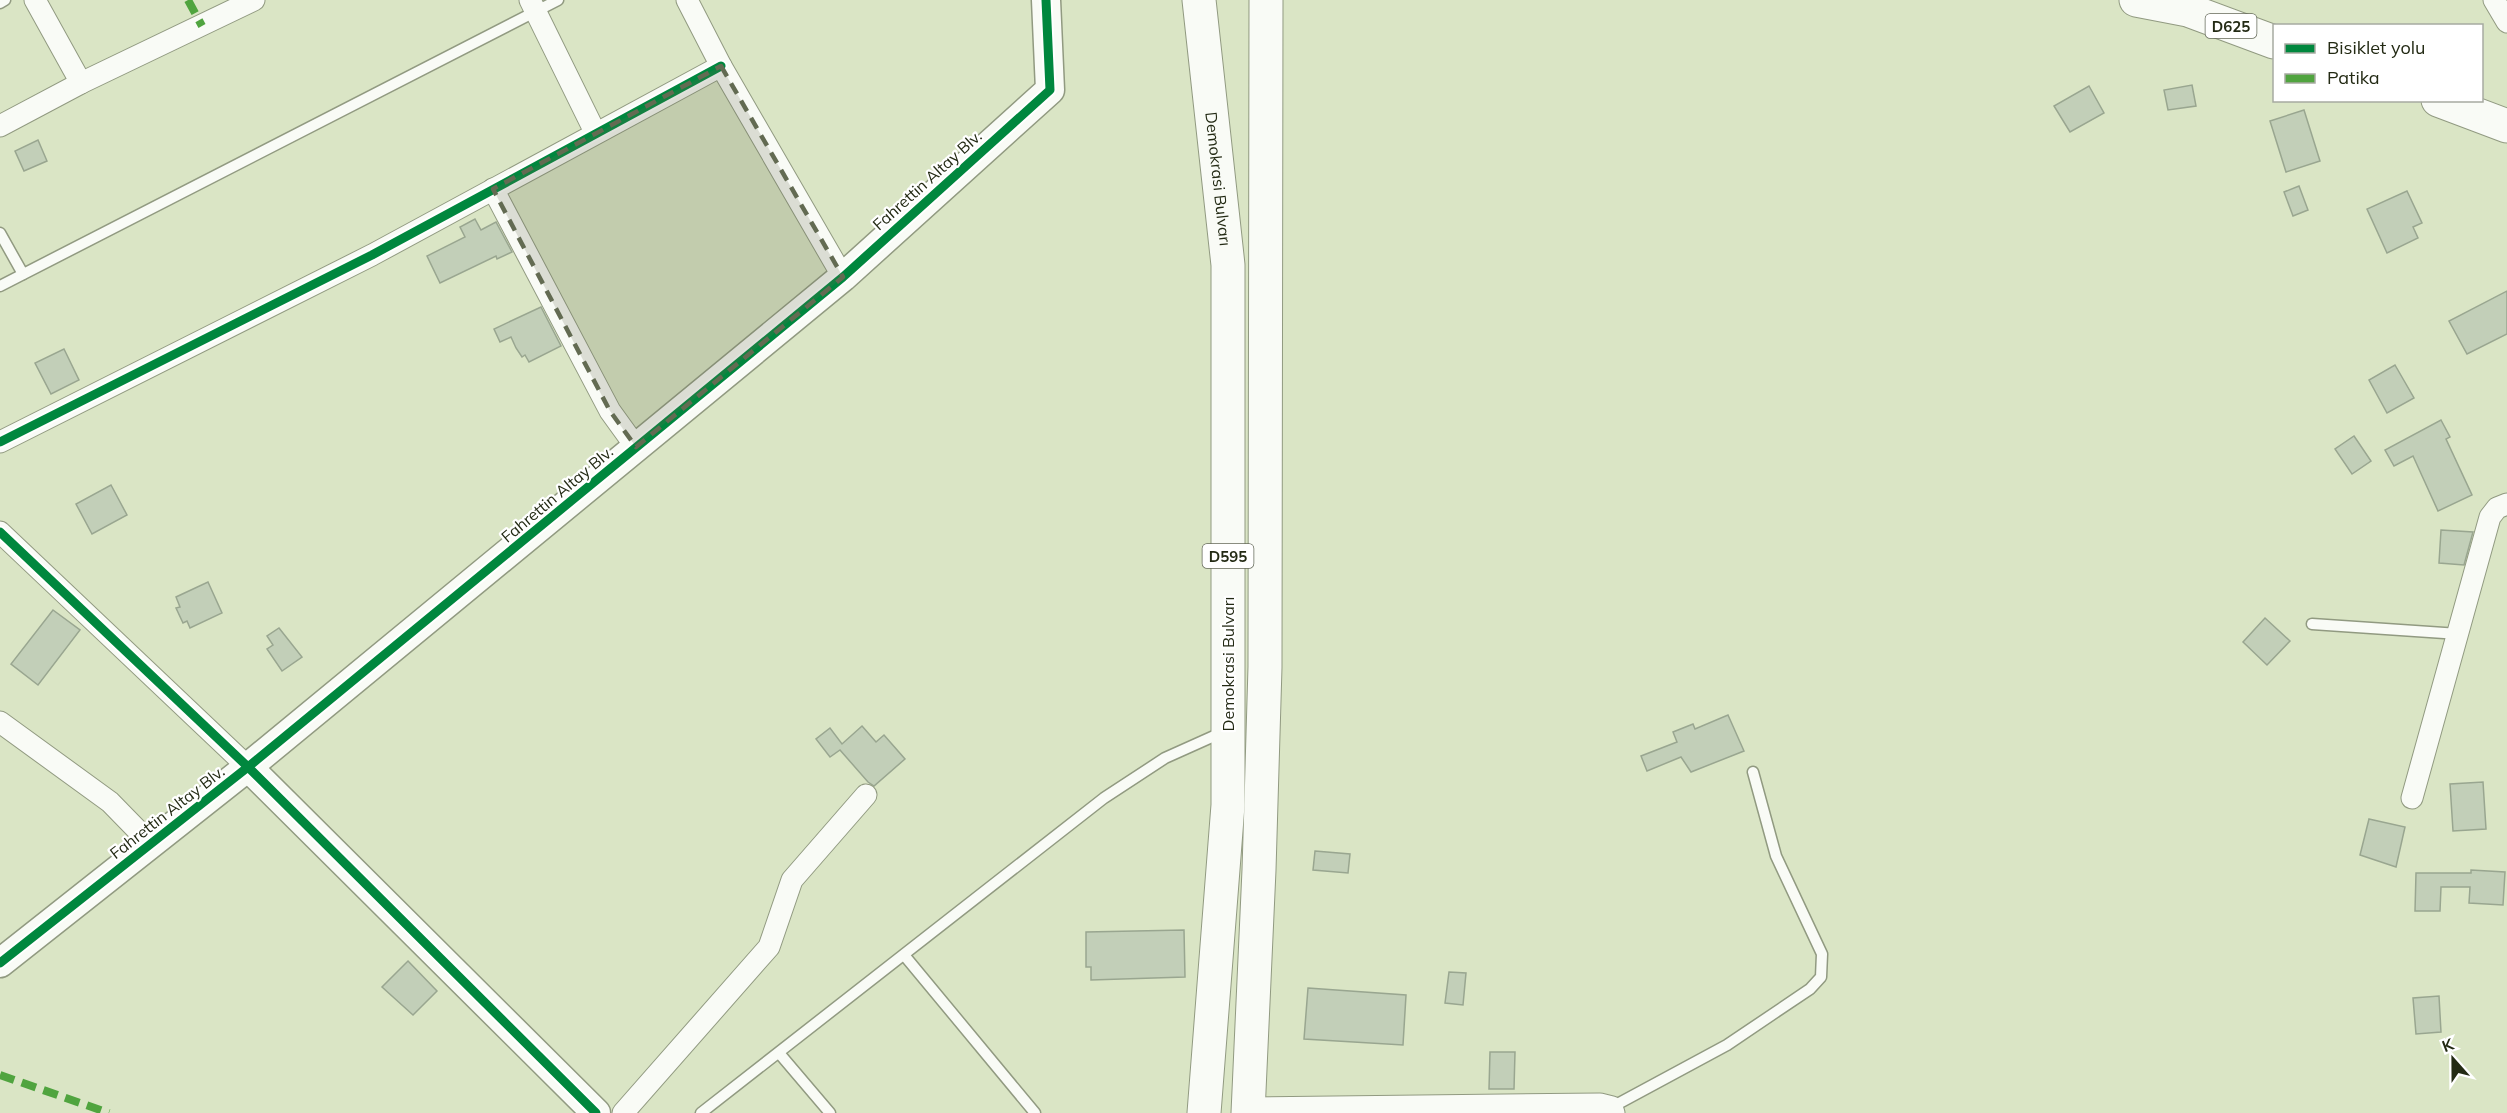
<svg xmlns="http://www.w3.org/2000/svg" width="2507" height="1113" viewBox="0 0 2507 1113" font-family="Mulish,sans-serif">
	<rect width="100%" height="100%" fill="#dae5c5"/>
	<g fill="#c2cfb8" stroke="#99a690" stroke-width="1.5">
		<polygon points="2192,85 2196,106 2168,110 2164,90"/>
		<polygon points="2089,86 2104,113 2070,132 2054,106"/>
		<polygon points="2304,110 2320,161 2286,172 2270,121"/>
		<polygon points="38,140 47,161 24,171 15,151"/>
		<polygon points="2299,186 2308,210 2293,216 2284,192"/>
		<polygon points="2407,191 2422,223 2413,227 2418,238 2387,253 2367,209"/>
		<polygon points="475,219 481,230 496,222 512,252 497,259 496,256 440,283 427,256 465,237 460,227"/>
		<polygon points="2507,291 2507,334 2467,354 2449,321"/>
		<polygon points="541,307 561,346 529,362 525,355 522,357 516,348 511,337 500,342 494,329"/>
		<polygon points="64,349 79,380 51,394 35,363"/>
		<polygon points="2395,365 2414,398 2387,413 2369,380"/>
		<polygon points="2441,420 2450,437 2446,439 2472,495 2438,511 2413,456 2394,466 2385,450"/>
		<polygon points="2354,436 2371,461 2352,474 2335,449"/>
		<polygon points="111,485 127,515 92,534 76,504"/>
		<polygon points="2441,530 2473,532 2464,565 2439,563"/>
		<polygon points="208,582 222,613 190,628 187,621 183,623 176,608 180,607 176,597"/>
		<polygon points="53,610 80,630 38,685 11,664"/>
		<polygon points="2265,618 2290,641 2267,665 2243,642"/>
		<polygon points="279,628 302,657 282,671 267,649 273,645 267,636"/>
		<polygon points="1728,715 1744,751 1691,772 1681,757 1647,771 1641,756 1677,742 1673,732 1693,724 1695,729"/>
		<polygon points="862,726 876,742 884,735 905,759 874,786 868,782 840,750 830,757 816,739 830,728 842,744"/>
		<polygon points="2483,782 2486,829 2453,831 2450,784"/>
		<polygon points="2369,819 2405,827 2396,867 2360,855"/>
		<polygon points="1315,851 1350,854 1348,873 1313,870"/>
		<polygon points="2471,870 2505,872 2503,905 2469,903 2470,887 2441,887 2440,911 2415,911 2416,873 2471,873"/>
		<polygon points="1184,930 1185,977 1091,980 1091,967 1086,967 1086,932"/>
		<polygon points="408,961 437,991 413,1015 382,987"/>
		<polygon points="1449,972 1466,973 1463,1005 1445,1003"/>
		<polygon points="1308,988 1406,995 1403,1045 1304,1039"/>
		<polygon points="2439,996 2441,1032 2416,1034 2413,998"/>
		<polygon points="1490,1052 1515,1052 1514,1089 1489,1089"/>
	</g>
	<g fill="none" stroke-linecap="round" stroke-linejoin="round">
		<defs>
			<g id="lane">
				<polyline points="0,3 5,0"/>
				<polyline points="0,233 23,274"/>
				<polyline points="0,286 558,0"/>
				<polyline points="2312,624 2459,634"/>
				<polyline points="904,955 1035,1113"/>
				<polyline points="779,1053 830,1113"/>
				<polyline points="1612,1107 1727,1045 1810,989 1821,977 1822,954 1776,856 1753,772"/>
				<polyline points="701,1113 1104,798 1165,758 1223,732"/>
			</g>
			<g id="street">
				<polyline points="35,0 81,83"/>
				<polyline points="530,0 595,132"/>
				<polyline points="687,0 721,66 843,277"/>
				<polyline points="2494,0 2507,22"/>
				<polyline points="0,126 81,83 254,0"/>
				<polyline points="493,189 610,411 636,447"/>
				<polyline points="0,442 372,255 721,66"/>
				<polyline points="0,532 248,767"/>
				<polyline points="0,722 110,802 151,844"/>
				<polyline points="2412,798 2490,517 2497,508 2507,504"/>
				<polyline points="1248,1108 1600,1104 1612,1107 1614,1113"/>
				<polyline points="623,1113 769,947 792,880 866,795"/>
			</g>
			<g id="secondary">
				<polyline points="248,767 596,1113"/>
				<polyline points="0,963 248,767 843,277 1050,90 1046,0"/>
			</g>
			<g id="primary">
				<polyline points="2136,0 2188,10 2274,42"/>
				<polyline points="2438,100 2507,126"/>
			</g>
			<g id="highway">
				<path id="s1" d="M1199,0L1228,265V805L1204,1113"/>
				<polyline points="1248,1113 1259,870 1265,667 1266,0"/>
			</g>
		</defs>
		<use href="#lane" stroke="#919a81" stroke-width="13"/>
		<use href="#street" stroke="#919a81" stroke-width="23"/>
		<use href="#secondary" stroke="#919a81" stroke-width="31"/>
		<use href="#primary" stroke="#919a81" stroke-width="35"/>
		<use href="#highway" stroke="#919a81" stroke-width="35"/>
		<use href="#lane" stroke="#f9fbf6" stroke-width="10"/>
		<use href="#street" stroke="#f9fbf6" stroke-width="21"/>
		<use href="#secondary" stroke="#f9fbf6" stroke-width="28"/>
		<use href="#primary" stroke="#f9fbf6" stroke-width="33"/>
		<use href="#highway" stroke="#f9fbf6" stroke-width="33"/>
		<g stroke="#50a43f" stroke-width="8" stroke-dasharray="15 8" stroke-linecap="butt">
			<polyline points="188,0 202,26"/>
			<polyline points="0,1075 109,1113"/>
		</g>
		<defs>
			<g id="cycleway">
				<polyline points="0,442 372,255 721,66"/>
				<polyline points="0,532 248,767 596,1113"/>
				<polyline points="0,963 248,767 843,277 1050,90 1046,0"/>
			</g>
		</defs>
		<use href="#cycleway" stroke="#fff" stroke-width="13"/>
		<use href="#cycleway" stroke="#00873e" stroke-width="9"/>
	</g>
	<path fill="#636b52" fill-opacity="0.2" stroke="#636b52" stroke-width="4.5" stroke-dasharray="12 8" stroke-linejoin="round" d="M721,66L843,277L636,447L610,411L493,189Z"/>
	<g text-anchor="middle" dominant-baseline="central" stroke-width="4.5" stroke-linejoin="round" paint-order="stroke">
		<g fill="#fff" stroke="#656a5a" stroke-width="1.5">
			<rect x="2205.5" y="14" width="51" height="24" rx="4.5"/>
			<rect x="1202.5" y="544" width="51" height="24" rx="4.5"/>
		</g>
		<g font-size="15" font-weight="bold" fill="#232a14">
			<text x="2231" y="26">D625</text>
			<text x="1228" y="556">D595</text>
		</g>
		<g font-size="16" fill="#232a14" stroke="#fff">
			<text stroke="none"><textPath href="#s1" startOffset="180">Demokrasi Bulvarı</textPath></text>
			<text transform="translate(927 180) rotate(-42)">Fahrettin Altay Blv.</text>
			<text transform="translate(557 494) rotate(-40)">Fahrettin Altay Blv.</text>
			<text transform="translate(1228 664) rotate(-90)">Demokrasi Bulvarı</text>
			<text transform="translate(167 812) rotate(-38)">Fahrettin Altay Blv.</text>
		</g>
	</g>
	<rect x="2273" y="24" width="210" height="78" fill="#ffffff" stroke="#a7aaa1" stroke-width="1.5"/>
	<rect x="2285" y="44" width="30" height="9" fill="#00873e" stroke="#a7aaa1" stroke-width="1.5"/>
	<text x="2327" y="54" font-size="18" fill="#232a14">Bisiklet yolu</text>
	<rect x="2285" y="74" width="30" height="9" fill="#50a43f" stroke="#a7aaa1" stroke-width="1.5"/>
	<text x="2327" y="84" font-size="18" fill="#232a14">Patika</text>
	<g transform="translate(2453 1059) rotate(339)" stroke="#ffffff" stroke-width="4.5" paint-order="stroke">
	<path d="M0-4.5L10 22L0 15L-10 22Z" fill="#232a14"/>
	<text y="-9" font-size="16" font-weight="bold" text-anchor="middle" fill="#232a14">K</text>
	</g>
</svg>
